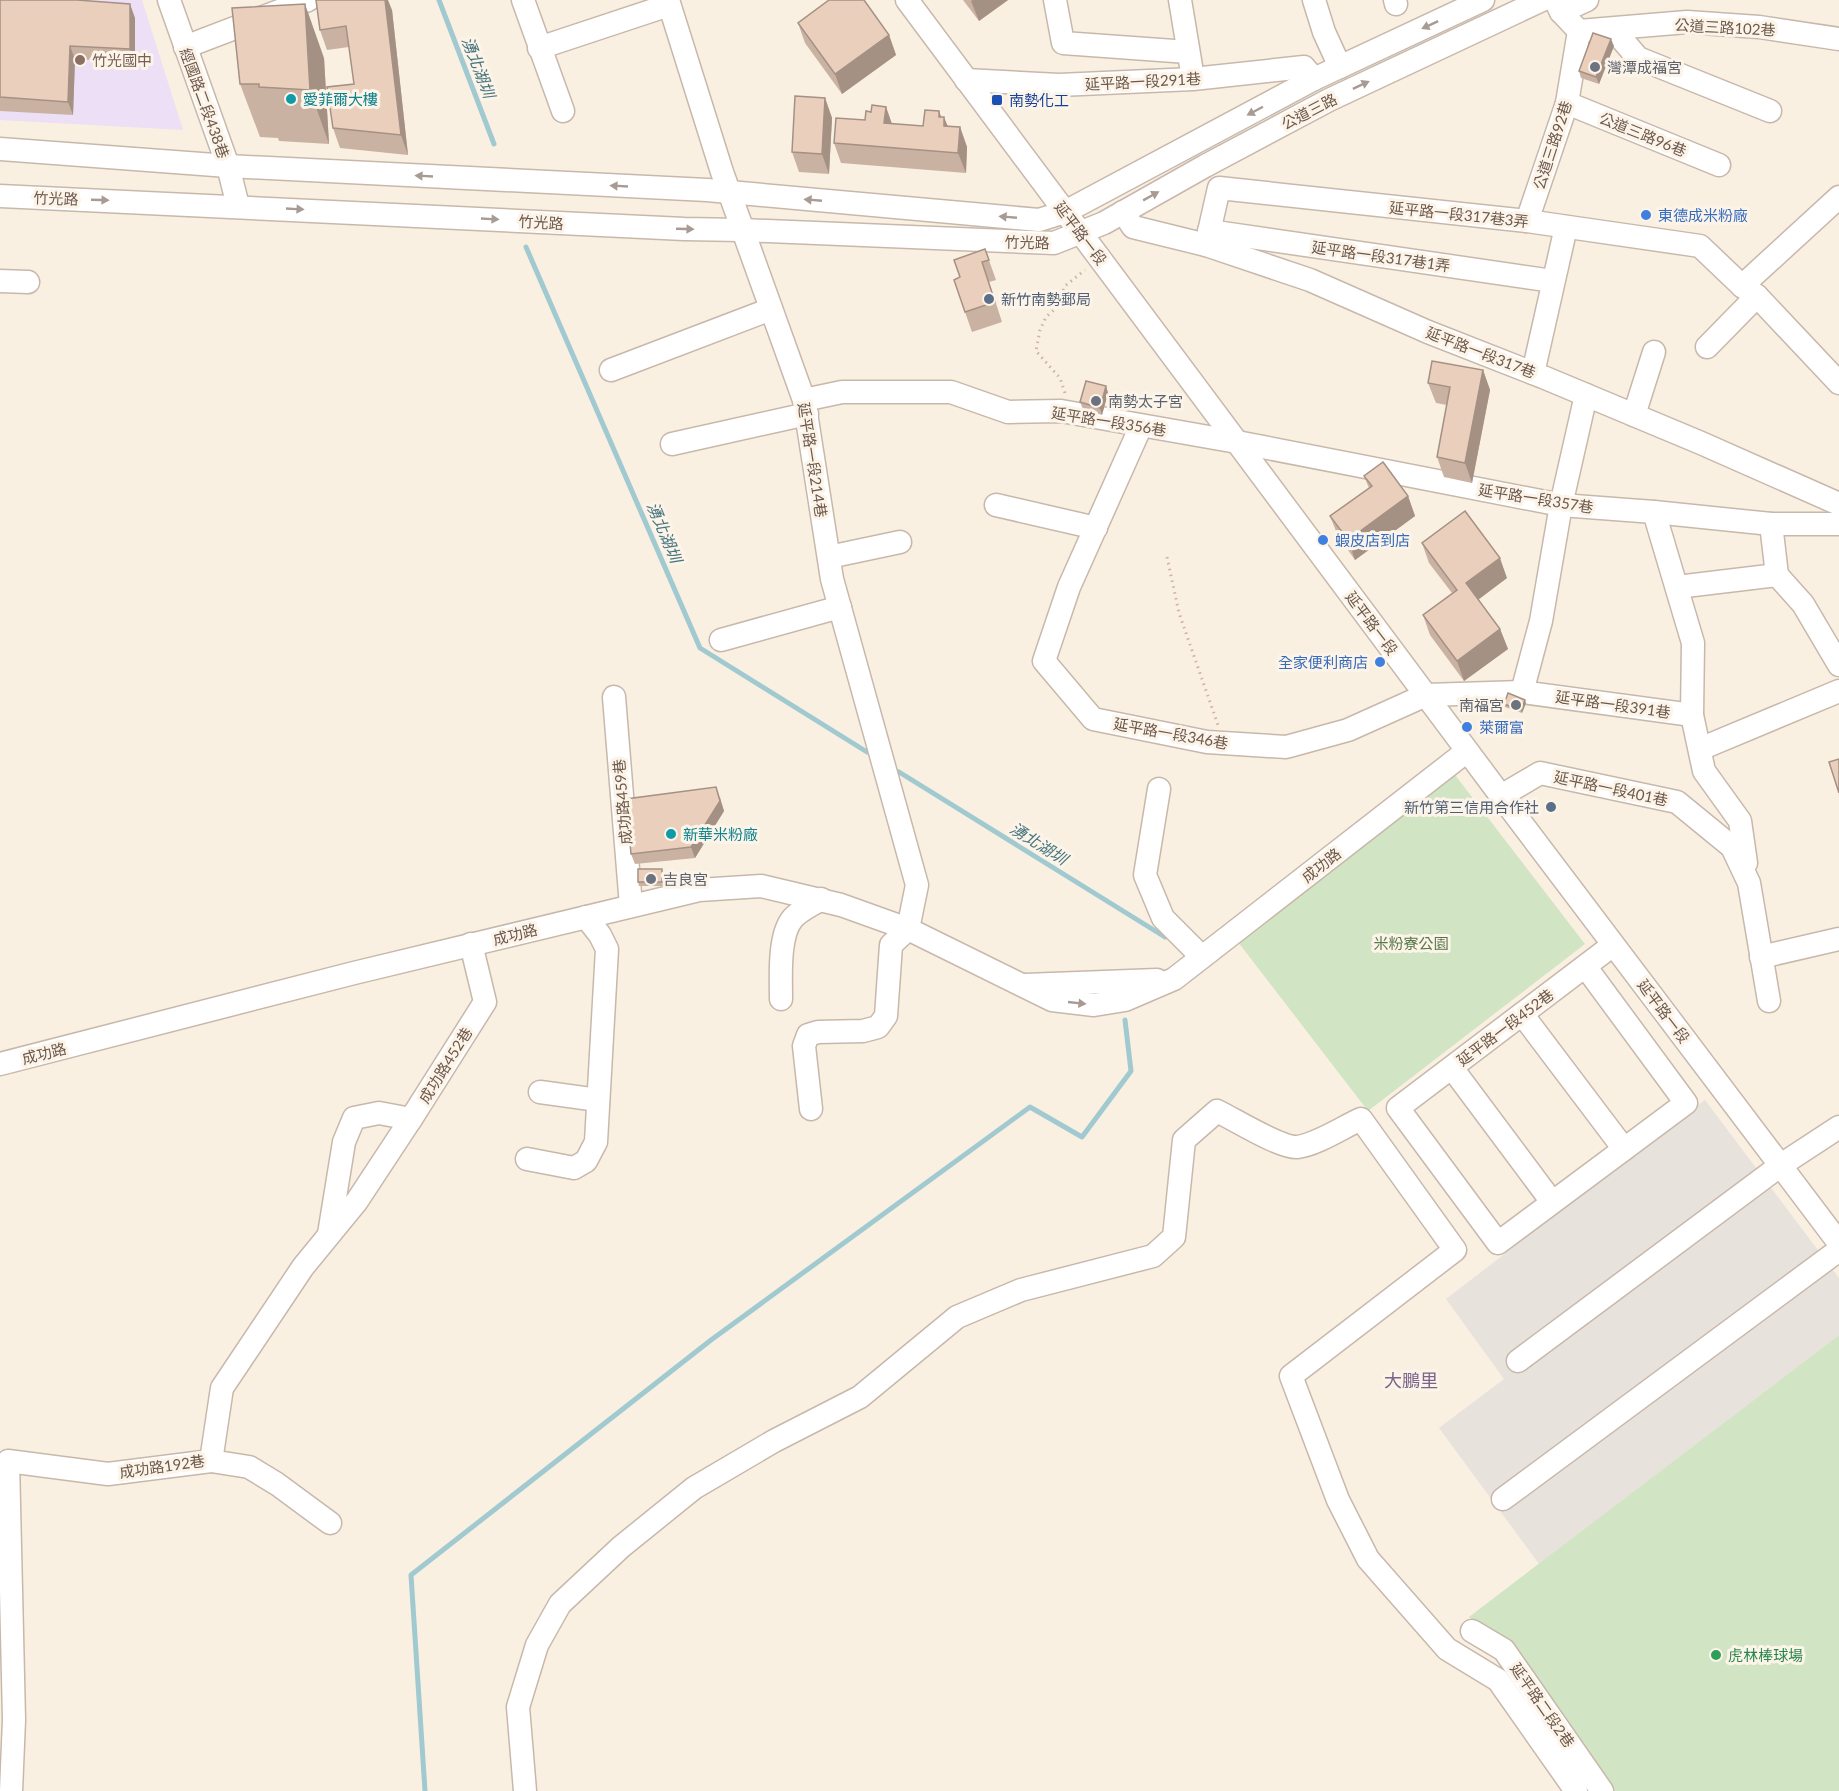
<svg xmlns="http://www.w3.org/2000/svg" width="1839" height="1791" viewBox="0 0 1839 1791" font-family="Lato,'Noto Sans TC',sans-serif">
	<rect width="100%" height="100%" fill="#f9f0e2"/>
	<polygon fill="#e8e2dd" points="1705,1100 1839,1278 1839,1335 1539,1564 1439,1428 1504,1379 1446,1299"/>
	<polygon fill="#eddff5" points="0,0 142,0 183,130 0,120"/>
	<g fill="#d1e4c3">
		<polygon points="1455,775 1585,944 1368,1111 1238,942"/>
		<polygon points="1839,1335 1839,1791 1611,1791 1513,1646 1469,1617"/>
	</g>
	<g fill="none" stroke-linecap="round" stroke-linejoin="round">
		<g stroke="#a1c9d0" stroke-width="5">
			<polyline points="439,0 494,144"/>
			<polyline points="526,247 700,648 867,752"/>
			<polyline points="899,772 1165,937"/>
			<polyline points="425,1791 411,1575 711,1340 1030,1107 1082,1137 1131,1071 1125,1020"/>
		</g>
		<defs>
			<g id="minor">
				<polyline points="169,0 228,166 238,206"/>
				<polyline points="523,0 563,111"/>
				<polyline points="668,0 722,172 804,400 832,579 917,885 908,929 891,945 886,1016 878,1027 863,1031 818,1032 808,1035 804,1046 811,1109"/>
				<polyline points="907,0 1501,796 1839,1243"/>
				<polyline points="1055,0 1063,43 1188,52"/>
				<polyline points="1180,0 1191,66"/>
				<polyline points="1314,0 1324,32 1340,67"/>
				<polyline points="1395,0 1396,4"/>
				<polyline points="1555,0 1561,12 1579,31 1687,22 1759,27 1839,39"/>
				<polyline points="1561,12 1587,0"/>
				<polyline points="1613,29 1638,58 1770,111"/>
				<polyline points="185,47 308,0"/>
				<polyline points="539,48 669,5"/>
				<polyline points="966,80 1059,85 1193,79 1304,67 1314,79"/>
				<polyline points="1567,103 1719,165"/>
				<polyline points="0,149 228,166 707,190 1039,220 1065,212 1314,79 1483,0"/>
				<polyline points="0,196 684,229 742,230 1054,243 1104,223 1205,166 1329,100 1542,0"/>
				<polyline points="1123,212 1133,227 1206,245 1310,280 1428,332 1543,377 1701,443 1839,504"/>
				<polyline points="1527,221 1567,103 1579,31"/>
				<polyline points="1209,231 1553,281"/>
				<polyline points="1206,245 1219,188 1527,221 1700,246 1742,286 1757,296 1839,383"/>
				<polyline points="0,281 28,282"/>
				<polyline points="1742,286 1839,197"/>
				<polyline points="1707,347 1757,296"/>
				<polyline points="611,370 771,309"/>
				<polyline points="1533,373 1566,227"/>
				<polyline points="804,400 842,392 951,392 1008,412 1061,411 1237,442 1561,505 1654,512 1771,524 1839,524"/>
				<polyline points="1634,415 1654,352"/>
				<polyline points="1141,426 1069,587 1044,661 1093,719 1207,742 1286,747 1348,730 1426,695 1522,692 1692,715"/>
				<polyline points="672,444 807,414"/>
				<polyline points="996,505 1096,528"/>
				<polyline points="1654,512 1693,643 1692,715 1704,771 1740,821 1746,863"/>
				<polyline points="829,557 900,542"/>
				<polyline points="1777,575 1803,604 1839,665"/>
				<polyline points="1677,587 1777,575 1771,524"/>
				<polyline points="721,640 840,607"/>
				<polyline points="1522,692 1541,621 1561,505 1586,395"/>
				<polyline points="614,697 631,906"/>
				<polyline points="1700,749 1839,691"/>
				<polyline points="1159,789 1145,875 1163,918 1202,957"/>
				<polyline points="1501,796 1540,773 1677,802 1732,847 1749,883 1769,1001"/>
				<polyline points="1761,957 1839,939"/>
				<path d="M1585,966L1686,1103L1498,1243L1398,1108C1470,1054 1541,999 1613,945"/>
				<polyline points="1025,985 1157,980"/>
				<path d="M781,999C781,978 778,935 793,918C799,911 812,905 821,899"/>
				<polyline points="1522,1014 1624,1149"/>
				<polyline points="0,1064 354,973 699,890 761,886 841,905 908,929 1052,1000 1094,1005 1125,1000 1174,979 1467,751"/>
				<polyline points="1452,1068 1552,1202"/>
				<polyline points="540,1092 598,1100"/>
				<polyline points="527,1159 574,1168 586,1161 596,1142 607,949 600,935 586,917"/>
				<polyline points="329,1234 344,1142 354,1118 379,1113 411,1119 485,1002 471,944"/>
				<polyline points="1518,1361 1781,1165 1839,1127"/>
				<polyline points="211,1461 249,1467 277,1484 330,1523"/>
				<polyline points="1503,1499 1839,1250"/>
				<polyline points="1472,1631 1504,1650 1602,1791"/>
				<polyline points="11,1791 14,1720 8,1461 108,1474 211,1461 222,1388 303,1267 357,1201 411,1119"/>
				<path d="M525,1791L518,1707L537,1645L560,1604L621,1547L694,1488L774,1441L860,1397L957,1317L1021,1290L1153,1256L1174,1237L1184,1140L1217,1111C1234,1119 1280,1148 1297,1147C1316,1145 1343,1127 1361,1119L1455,1250L1291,1376L1338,1500L1368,1559L1447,1649L1498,1680L1576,1791"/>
			</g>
		</defs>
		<use href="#minor" stroke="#c8b8ab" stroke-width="25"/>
		<g stroke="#cfb3a1" stroke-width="3" stroke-dasharray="1.5 4.5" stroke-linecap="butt">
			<polyline points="1065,393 1060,378 1036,351 1040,330 1046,317 1055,309 1065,286 1085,270"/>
			<polyline points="1167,557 1179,613 1218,725"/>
		</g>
		<use href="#minor" stroke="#fff" stroke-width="22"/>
	</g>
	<g fill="#cab2a3">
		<polygon points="0,0 135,18 135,63 75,59 73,115 0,111"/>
		<polygon points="963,0 1008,0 979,21"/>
		<polygon points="392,10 408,155 340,148 333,128 354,84 349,47 327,50 320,30"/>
		<polygon points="798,23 889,35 896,55 842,94 805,43"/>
		<polygon points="1614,46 1599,84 1581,78 1579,71"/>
		<polygon points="324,58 329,144 279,141 278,138 260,137 240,84"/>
		<polygon points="825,98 832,118 829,174 799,172 792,152"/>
		<polygon points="886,107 892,124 923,126 942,117 948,126 960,127 967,147 966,173 841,163 834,143 865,120 871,112"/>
		<polygon points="985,249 996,280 989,282 1002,322 972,332 965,312 960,277"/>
		<polygon points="1483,370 1490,390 1472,483 1444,477 1437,457 1447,405 1436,403 1428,383"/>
		<polygon points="1106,386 1108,393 1102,415 1083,409 1080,402"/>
		<polygon points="1364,476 1408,496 1415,516 1355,560 1338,536 1330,516 1369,488"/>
		<polygon points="1422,543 1507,578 1478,599 1500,629 1508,649 1464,681 1430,635 1423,615 1452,593 1429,563"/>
		<polygon points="1526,703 1522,713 1505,707 1504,704"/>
		<polygon points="720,797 724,811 695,858 635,864 631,854"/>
		<polygon points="663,872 663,886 639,886 638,882"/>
	</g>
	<g fill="#a49184">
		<polygon points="385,0 388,0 392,10 408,155 401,135"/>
		<polygon points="973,0 1008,0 979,21 971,1"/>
		<polygon points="130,4 135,18 135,63 130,49"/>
		<polygon points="305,4 324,58 329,144 310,90"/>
		<polygon points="889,35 896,55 842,94 835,74"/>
		<polygon points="1611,39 1614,46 1599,84 1596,77"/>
		<polygon points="70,46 75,59 73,115 68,102"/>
		<polygon points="825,98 832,118 829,174 822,154"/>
		<polygon points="886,107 893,127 884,123"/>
		<polygon points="939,111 944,124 944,117 952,137 939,117"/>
		<polygon points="960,127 967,147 966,173 958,153"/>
		<polygon points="1483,370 1490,390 1472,483 1465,463"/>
		<polygon points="1106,386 1108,393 1102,415 1100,408"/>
		<polygon points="1408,496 1415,516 1355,560 1348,540"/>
		<polygon points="1500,558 1507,578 1474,603 1466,583"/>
		<polygon points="1500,629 1508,649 1464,681 1457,661"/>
		<polygon points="1525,700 1526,703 1522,713 1521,710"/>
		<polygon points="716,787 724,811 695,858 691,847"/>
	</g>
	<g fill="#ebcfbd" stroke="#a49184" stroke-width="1.5">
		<polygon points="0,0 77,0 130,4 130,49 70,46 68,102 0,97"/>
		<polygon points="316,0 385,0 401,135 333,128 327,87 354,84 346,26 320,30"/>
		<polygon points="829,0 864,0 889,35 835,74 798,23"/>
		<polygon points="305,4 310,90 259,87 259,84 240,84 232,8"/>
		<polygon points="1593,33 1611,39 1596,77 1579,71"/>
		<polygon points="795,96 825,98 822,154 792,152"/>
		<polygon points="872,105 886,107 884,123 923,126 925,110 939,111 939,117 944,117 944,126 960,127 958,153 834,143 836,118 865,120 866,111 871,112"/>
		<polygon points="985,249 989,260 982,262 995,302 965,312 954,280 960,277 954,260"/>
		<polygon points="1432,361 1483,370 1465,463 1437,457 1450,387 1428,383"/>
		<polygon points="1086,381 1106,386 1100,408 1080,402"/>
		<polygon points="1383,462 1408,496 1348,540 1330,516 1372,486 1364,476"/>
		<polygon points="1465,511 1500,558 1466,583 1500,629 1457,661 1423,615 1457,590 1422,543"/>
		<polygon points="1508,693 1525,700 1521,710 1504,704"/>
		<polygon points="1839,759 1839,793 1829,762"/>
		<polygon points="716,787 720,801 691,847 631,854 626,799"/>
		<rect x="638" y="869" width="24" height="13"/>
	</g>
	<defs><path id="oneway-solid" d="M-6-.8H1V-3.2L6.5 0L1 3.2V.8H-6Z" transform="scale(1.5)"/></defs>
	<g fill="#a79b94">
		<use href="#oneway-solid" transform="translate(1430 25) rotate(155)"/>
		<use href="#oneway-solid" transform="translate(1361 85) rotate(-25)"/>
		<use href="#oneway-solid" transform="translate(1255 111) rotate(152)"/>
		<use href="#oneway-solid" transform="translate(424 176) rotate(-177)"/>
		<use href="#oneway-solid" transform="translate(619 186) rotate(-177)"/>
		<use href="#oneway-solid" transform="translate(1151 196) rotate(-29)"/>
		<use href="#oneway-solid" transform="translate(100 200) rotate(2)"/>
		<use href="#oneway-solid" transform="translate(813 200) rotate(-175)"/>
		<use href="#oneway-solid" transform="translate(295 209) rotate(3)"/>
		<use href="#oneway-solid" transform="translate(1008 217) rotate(-175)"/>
		<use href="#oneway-solid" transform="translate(490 219) rotate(3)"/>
		<use href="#oneway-solid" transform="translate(685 229) rotate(2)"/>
		<use href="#oneway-solid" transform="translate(1077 1003) rotate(6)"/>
	</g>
	<circle fill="#8d6e63" stroke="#fcf4e8" stroke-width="2" cx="80" cy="60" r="6"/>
	<g fill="#6b7280" stroke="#fcf4e8" stroke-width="2">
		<circle cx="1595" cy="67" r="6"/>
		<circle cx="1096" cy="401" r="6"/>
		<circle cx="1516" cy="705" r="6"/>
		<circle cx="651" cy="879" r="6"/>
	</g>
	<g fill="#0f9aa8" stroke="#fcf4e8" stroke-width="2">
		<circle cx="291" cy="99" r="6"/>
		<circle cx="671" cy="834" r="6"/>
	</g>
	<rect fill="#1a4fb4" stroke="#fcf4e8" stroke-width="2" x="991" y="94" width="12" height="12" rx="3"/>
	<g fill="#3f7fe0" stroke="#fcf4e8" stroke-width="2">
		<circle cx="1646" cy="215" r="6"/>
		<circle cx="1323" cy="540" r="6"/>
		<circle cx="1380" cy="662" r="6"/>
		<circle cx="1467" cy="727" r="6"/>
	</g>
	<g fill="#5c6f8a" stroke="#fcf4e8" stroke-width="2">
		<circle cx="989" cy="299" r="6"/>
		<circle cx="1551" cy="807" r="6"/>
	</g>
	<circle fill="#2e9e5b" stroke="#fcf4e8" stroke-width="2" cx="1716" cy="1655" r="6"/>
	<g text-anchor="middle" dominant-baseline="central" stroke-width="6" stroke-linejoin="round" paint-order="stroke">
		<g font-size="15" fill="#6d584c" stroke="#fcf4e8">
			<text transform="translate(1725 27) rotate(3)">公道三路102巷</text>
			<text transform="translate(1143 81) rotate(-3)">延平路一段291巷</text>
			<text transform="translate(205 103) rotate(70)">經國路二段438巷</text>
			<text transform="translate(1309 111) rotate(-27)">公道三路</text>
			<text transform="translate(1643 134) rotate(22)">公道三路96巷</text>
			<text transform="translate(1552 145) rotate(-72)">公道三路92巷</text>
			<text transform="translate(56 198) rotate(2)">竹光路</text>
			<text transform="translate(1459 214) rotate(6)">延平路一段317巷3弄</text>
			<text transform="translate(541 222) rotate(3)">竹光路</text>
			<text transform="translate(1081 233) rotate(53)">延平路一段</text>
			<text transform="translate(1027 242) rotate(1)">竹光路</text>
			<text transform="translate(1381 256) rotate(8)">延平路一段317巷1弄</text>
			<text transform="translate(1481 352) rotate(21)">延平路一段317巷</text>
			<text transform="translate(1109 421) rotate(9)">延平路一段356巷</text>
			<text transform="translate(813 460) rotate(81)">延平路一段214巷</text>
			<text transform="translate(1536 498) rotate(9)">延平路一段357巷</text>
			<text transform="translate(1372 623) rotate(53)">延平路一段</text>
			<text transform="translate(1613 704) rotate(8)">延平路一段391巷</text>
			<text transform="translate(1171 733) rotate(10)">延平路一段346巷</text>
			<text transform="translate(1611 788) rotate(12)">延平路一段401巷</text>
			<text transform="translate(622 802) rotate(-95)">成功路459巷</text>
			<text transform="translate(1321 865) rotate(-38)">成功路</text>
			<text transform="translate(515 934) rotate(-14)">成功路</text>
			<text transform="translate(1664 1011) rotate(53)">延平路一段</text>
			<text transform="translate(1505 1027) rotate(-37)">延平路一段452巷</text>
			<text transform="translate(44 1053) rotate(-14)">成功路</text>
			<text transform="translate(445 1065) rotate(-58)">成功路452巷</text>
			<text transform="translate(162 1466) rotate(-8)">成功路192巷</text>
			<text transform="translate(1543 1705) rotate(55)">延平路二段2巷</text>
		</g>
		<g font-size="15" fill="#785e54" stroke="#fcf4e8" text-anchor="start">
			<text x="92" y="60">竹光國中</text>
		</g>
		<g font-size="15" fill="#5b616d" stroke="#fcf4e8" text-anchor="start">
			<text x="1607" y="67">灣潭成福宮</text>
			<text x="1108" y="401">南勢太子宮</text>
			<text x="1504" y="705" text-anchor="end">南福宮</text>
			<text x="663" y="879">吉良宮</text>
		</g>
		<g font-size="15" fill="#0d838f" stroke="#fcf4e8" text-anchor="start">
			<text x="303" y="99">愛菲爾大樓</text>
			<text x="683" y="834">新華米粉廠</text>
		</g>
		<g font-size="15" fill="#164399" stroke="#fcf4e8" text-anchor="start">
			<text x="1009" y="100">南勢化工</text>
		</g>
		<g font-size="15" fill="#366cbe" stroke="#fcf4e8" text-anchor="start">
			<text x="1658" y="215">東德成米粉廠</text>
			<text x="1335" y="540">蝦皮店到店</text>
			<text x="1368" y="662" text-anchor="end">全家便利商店</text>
			<text x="1479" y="727">萊爾富</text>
		</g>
		<g font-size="15" fill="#4e5e75" stroke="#fcf4e8" text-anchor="start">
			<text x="1001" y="299">新竹南勢郵局</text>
			<text x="1539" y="807" text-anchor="end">新竹第三信用合作社</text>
		</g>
		<g font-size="15" fill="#567848" stroke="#fcf4e8">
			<text x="1411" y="943">米粉寮公園</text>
		</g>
		<g font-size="15" fill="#27864d" stroke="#fcf4e8" text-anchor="start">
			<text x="1728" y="1655">虎林棒球場</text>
		</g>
		<g font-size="16" font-style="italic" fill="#48767f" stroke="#fcf4e8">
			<text transform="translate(479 67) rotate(69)">湧北湖圳</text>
			<text transform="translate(665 532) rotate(67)">湧北湖圳</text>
			<text transform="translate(1039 843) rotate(32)">湧北湖圳</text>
		</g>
		<g font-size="18" fill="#7c648a" stroke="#fcf4e8">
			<text x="1411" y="1380">大鵬里</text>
		</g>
	</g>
</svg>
